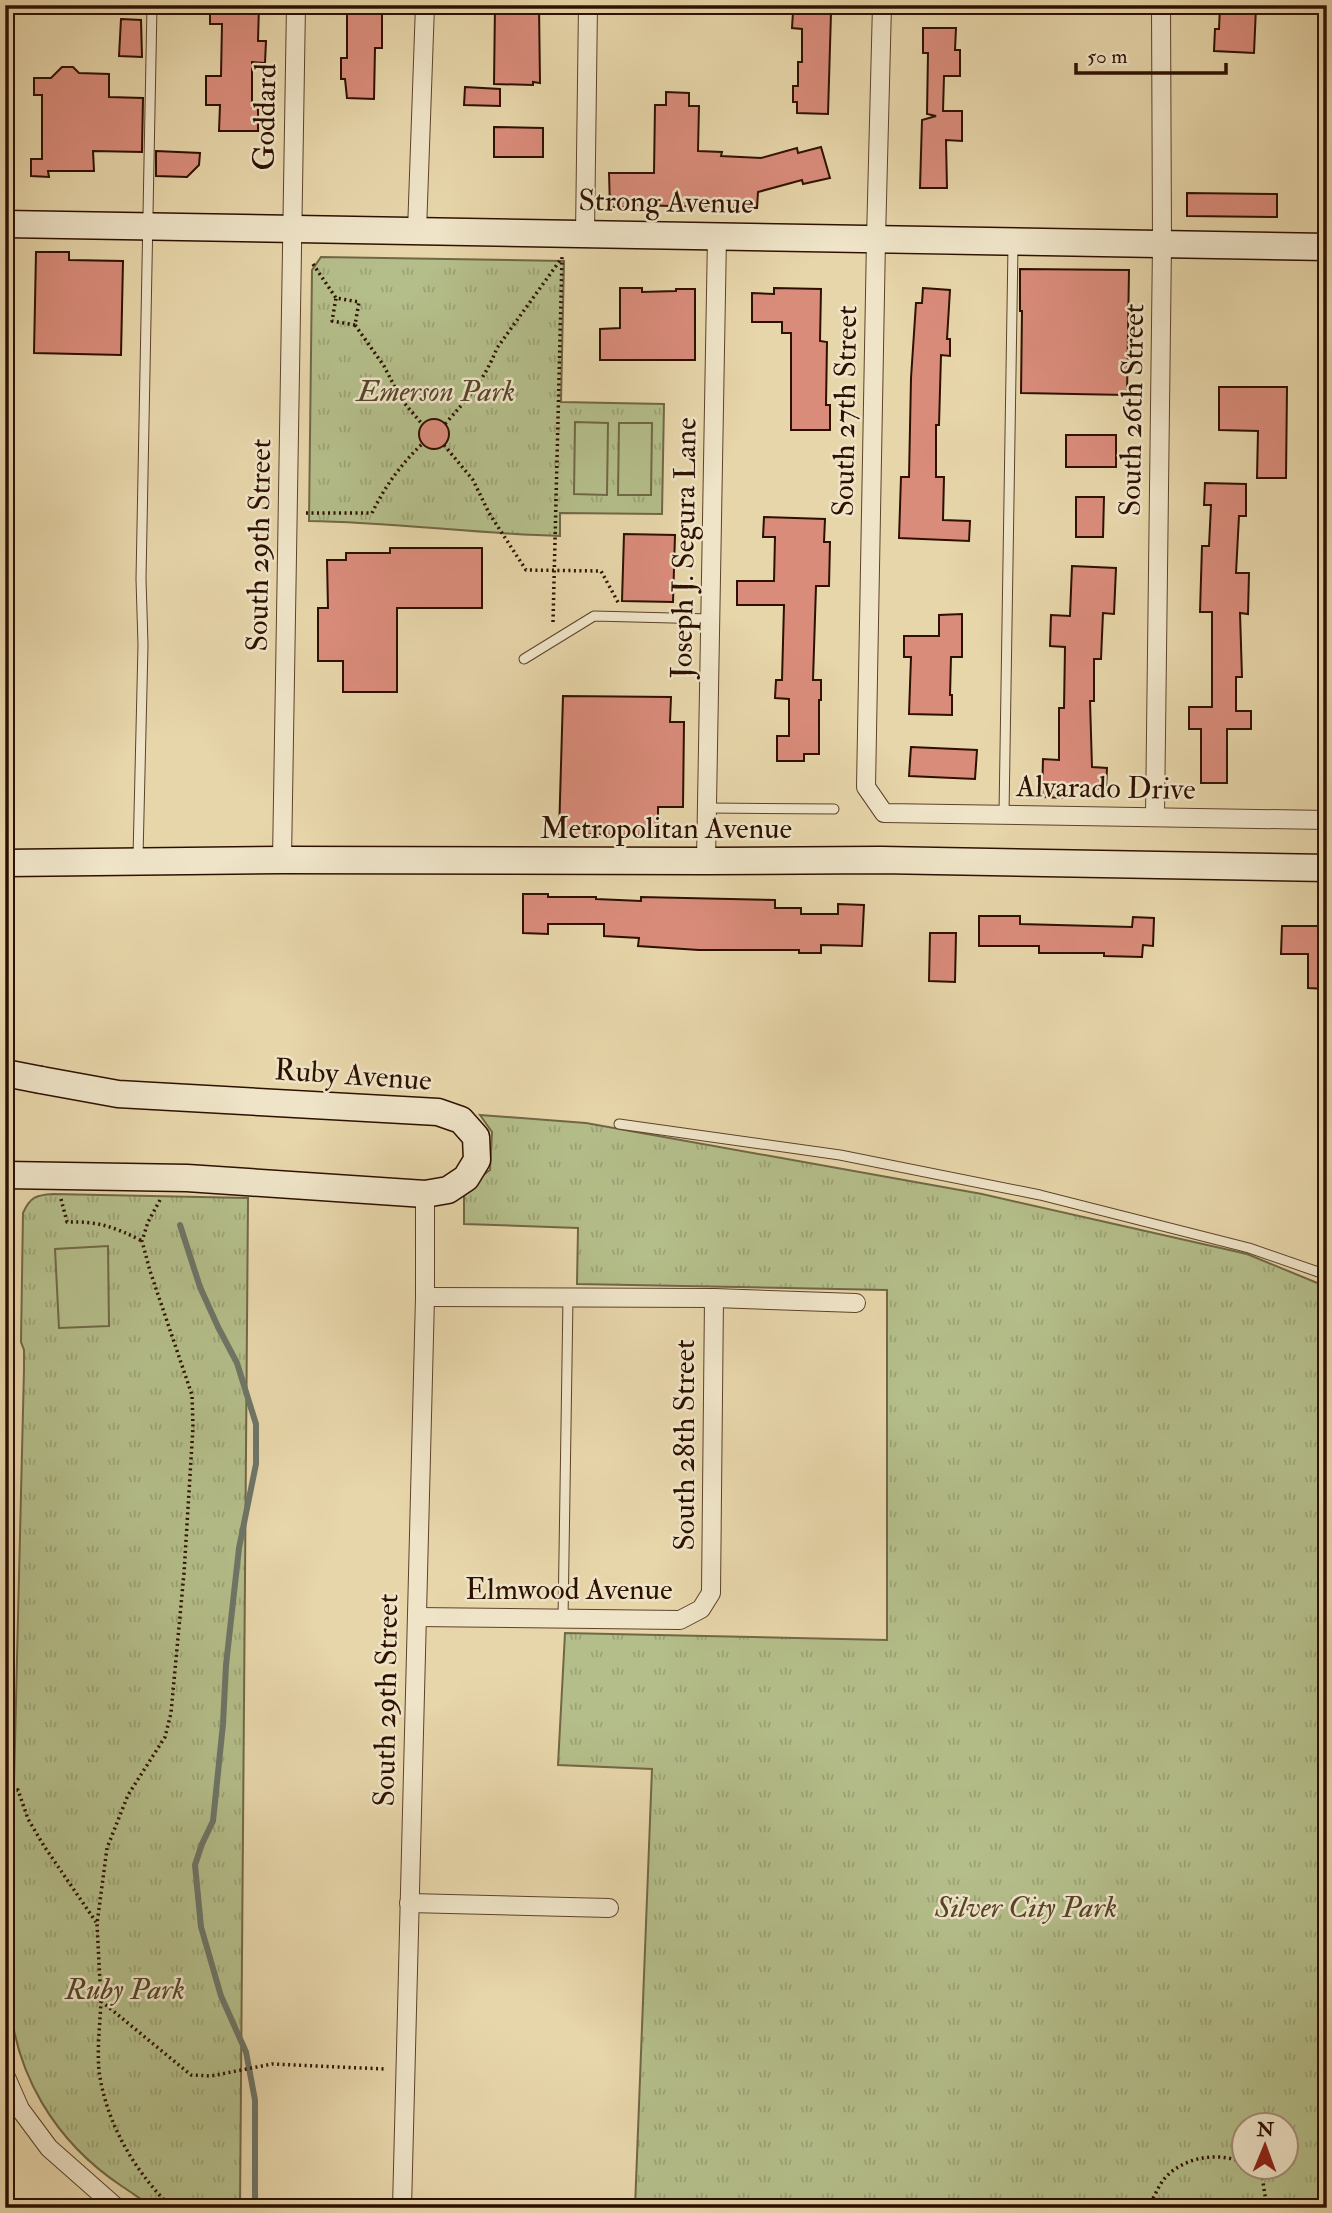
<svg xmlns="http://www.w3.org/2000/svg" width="1332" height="2213" viewBox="0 0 1332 2213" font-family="'IM FELL Double Pica',serif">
	<defs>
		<pattern id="park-tufts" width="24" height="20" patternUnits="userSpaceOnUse" patternTransform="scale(1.75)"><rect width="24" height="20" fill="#b4be8a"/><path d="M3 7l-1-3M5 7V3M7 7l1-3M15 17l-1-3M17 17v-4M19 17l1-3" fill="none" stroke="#9ba275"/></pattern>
	</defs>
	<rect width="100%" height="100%" fill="#e7d6aa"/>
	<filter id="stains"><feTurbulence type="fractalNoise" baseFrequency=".00286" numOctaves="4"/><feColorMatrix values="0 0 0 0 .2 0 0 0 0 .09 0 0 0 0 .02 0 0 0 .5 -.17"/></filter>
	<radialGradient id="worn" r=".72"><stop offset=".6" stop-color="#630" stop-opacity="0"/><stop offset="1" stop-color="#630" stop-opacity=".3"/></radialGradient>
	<g fill="url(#park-tufts)" stroke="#716745" stroke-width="2" fill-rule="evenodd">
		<path d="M321,257L564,261L561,402L664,404L662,514L560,513V536C476,534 393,522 309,521L312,270Z"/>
		<path d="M480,1115L586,1123L982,1194L1247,1254L1327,1287V2208H635L652,1769L558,1765L565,1633L887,1640V1290L577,1284L578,1228L464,1224V1189L490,1170L492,1132ZM1244,2126H1286V2168H1244Z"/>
		<path d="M53,1194L248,1198L240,2208C219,2208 198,2208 176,2208C170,2208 161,2209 155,2207C144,2203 133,2193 123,2187C55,2142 13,2073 9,1991L24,1369V1350L21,1342L23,1213C30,1197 36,1195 53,1194Z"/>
	</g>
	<g fill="#b4be8a" stroke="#716745" stroke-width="2">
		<polygon points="575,422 608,423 607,495 574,494"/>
		<polygon points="619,423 652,423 651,495 618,495"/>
		<polygon points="108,1246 109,1326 59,1328 55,1249"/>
	</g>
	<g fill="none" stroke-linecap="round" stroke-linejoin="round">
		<polyline stroke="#6d7567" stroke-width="6" points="180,1225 200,1287 218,1327 237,1363 256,1424 256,1464 239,1548 226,1665 223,1724 213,1821 202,1844 195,1865 201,1927 221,1996 246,2052 255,2100 255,2203"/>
	</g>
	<g fill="#da8c7b" stroke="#2e1000" stroke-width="2">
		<polygon points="210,5 259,5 258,41 266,41 265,63 252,62 252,108 258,108 258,131 219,131 220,105 206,105 206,76 221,76 222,24 210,24"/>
		<polygon points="351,5 370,5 370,10 382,11 382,48 375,48 374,99 347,98 345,79 341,79 341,58 347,58 347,10 351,10"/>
		<polygon points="495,5 539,5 540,83 533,82 533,85 494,84"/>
		<polygon points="1220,6 1256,7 1254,53 1214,51 1215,29 1219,29"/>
		<polygon points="793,12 831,13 828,114 797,113 797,102 793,102 793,86 798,86 798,62 802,62 802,29 792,28"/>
		<polygon points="121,19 141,20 142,57 119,56"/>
		<polygon points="923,28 956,28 955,50 960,50 960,76 944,76 943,111 962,111 962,141 946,140 947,188 920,188 922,120 936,116 927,114 928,53 923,53"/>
		<polygon points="62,67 73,67 79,73 109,74 109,97 143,98 142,152 93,151 94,171 48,171 49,177 31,176 31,159 42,159 42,95 34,95 34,78 51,78"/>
		<polygon points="465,87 500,89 500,106 464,105"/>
		<polygon points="666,92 689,93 689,106 699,106 698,151 722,152 721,156 761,158 797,148 798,153 821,147 830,178 803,184 802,180 758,192 757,208 631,205 631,207 610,207 609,173 654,173 655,105 666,105"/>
		<polygon points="494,127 543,128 543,157 494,157"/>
		<polygon points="156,151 200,153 199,165 187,177 156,176"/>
		<polygon points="1187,193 1277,194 1277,217 1187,216"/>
		<polygon points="36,252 69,252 69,260 123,261 121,355 34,353"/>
		<polygon points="1020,269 1129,270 1127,395 1021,393 1022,311 1020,311"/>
		<polygon points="620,288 642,288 642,292 676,291 676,289 695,289 695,360 600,360 600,329 620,328"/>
		<polygon points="774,288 821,289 820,341 827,342 826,405 830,405 830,430 791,430 791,333 782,333 782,322 752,322 752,293 774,294"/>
		<polygon points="923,288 950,290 947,339 950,339 950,356 941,355 939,425 936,425 936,477 944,477 943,520 970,521 969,541 899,538 901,477 909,477 911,378 916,303 922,303"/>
		<polygon points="1219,387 1287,387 1286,478 1257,478 1258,431 1219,430"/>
		<circle cx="434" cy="434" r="15"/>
		<rect x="1066" y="435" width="50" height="32"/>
		<polygon points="1205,483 1246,484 1246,516 1239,516 1236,573 1249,573 1248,614 1240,613 1242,677 1236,677 1236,711 1251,711 1251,729 1227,729 1227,783 1201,783 1201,729 1189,729 1189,707 1212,707 1212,612 1200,612 1202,546 1209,546 1211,505 1204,505"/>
		<polygon points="1076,497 1104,497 1103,537 1076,537"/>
		<polygon points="764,517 825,519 824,542 830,542 829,586 816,586 813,680 821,680 821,700 819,700 819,754 804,754 804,761 777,761 777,736 789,736 789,699 775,698 776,680 782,680 784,605 737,605 737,581 774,581 775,537 763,537"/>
		<polygon points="624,534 675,535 673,602 622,601"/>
		<polygon points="390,548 482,548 482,608 397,608 397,692 343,692 343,661 318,661 318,608 328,608 327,560 346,560 346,553 390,553"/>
		<polygon points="1072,566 1116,568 1114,614 1103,613 1101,659 1094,659 1094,701 1090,701 1092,767 1107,768 1106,789 1067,787 1066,798 1042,797 1043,759 1059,760 1059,708 1064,708 1065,647 1050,646 1051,615 1070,616"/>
		<polygon points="962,614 962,657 951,657 950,695 952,695 952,715 909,714 911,657 904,657 904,636 939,636 939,615"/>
		<polygon points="563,696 671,697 670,722 684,722 683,807 658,807 658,835 559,834"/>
		<polygon points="911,747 977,750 975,779 909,776"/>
		<polygon points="523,894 548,894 548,897 596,897 596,899 641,901 641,897 775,900 775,908 801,908 801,914 838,914 838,904 864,905 862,946 821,945 821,953 799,953 799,950 699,950 638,946 639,938 604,936 604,924 548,924 548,934 523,933"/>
		<polygon points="979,916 1020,916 1020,924 1132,927 1133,917 1154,918 1153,946 1143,945 1142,957 1104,956 1104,953 1039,953 1039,946 979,946"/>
		<polygon points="1282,926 1327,926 1327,989 1308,988 1308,954 1281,954"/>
		<polygon points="930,933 956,933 955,982 929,981"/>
	</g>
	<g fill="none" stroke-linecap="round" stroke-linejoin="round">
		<defs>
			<g id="lane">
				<polyline points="524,659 594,616 711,619"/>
				<polyline points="708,808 834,809"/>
				<polyline points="1004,814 1013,246"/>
				<polyline points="138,857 143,645 141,579 152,5"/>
				<polyline points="619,1124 840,1155 1040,1195 1249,1248 1327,1275"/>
				<polyline points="563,1619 568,1298"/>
			</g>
			<g id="street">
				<polyline points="882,5 876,239 866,787 884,813 1327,820"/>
				<polyline points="417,231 425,5"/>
				<polyline points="585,234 588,5"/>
				<polyline points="1155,816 1162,244 1161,5"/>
				<polyline points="282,860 296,5"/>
				<polyline points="706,861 717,236"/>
				<polyline points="5,924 5,1212"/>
				<polyline points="425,1297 714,1298 856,1303"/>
				<polyline points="417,1617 680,1620 701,1609 711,1593 714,1298"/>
				<polyline points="409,1903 609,1908"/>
				<polyline points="5,2075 20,2109 49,2148 117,2208"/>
				<polyline points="402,2208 425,1297 425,1194"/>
			</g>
			<g id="secondary">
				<polyline points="5,224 1327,247"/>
				<polyline points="5,863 282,860 706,861 881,860 1327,868"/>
				<polyline points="6,1175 187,1178 425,1194 448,1190 466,1178 477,1160 476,1137 461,1120 438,1112 118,1094 41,1080"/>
			</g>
		</defs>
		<use href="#lane" stroke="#5c422a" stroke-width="11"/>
		<use href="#street" stroke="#5c422a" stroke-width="20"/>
		<use href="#secondary" stroke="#2e1000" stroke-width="29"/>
		<g stroke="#2e1000" stroke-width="3.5" stroke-dasharray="2 3.5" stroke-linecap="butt">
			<polyline points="313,264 336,298"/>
			<polyline points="355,325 332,321 336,298 359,302 355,325 384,366 401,399 422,424"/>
			<path d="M445,424C468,398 484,381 497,348L561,259"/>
			<polyline points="444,445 473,480 489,513 526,570 601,571 619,604"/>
			<path d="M306,513H372C385,486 402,463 423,443"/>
			<polyline points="553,622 562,257"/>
			<path d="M61,1199L67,1222C98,1221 115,1227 142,1241"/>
			<polyline points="160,1200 148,1222 142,1241 150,1271 192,1395 193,1427 184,1573 171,1713 165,1737 128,1795 107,1848 97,1924 101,2001 191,2075 211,2076 272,2064 385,2069"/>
			<polyline points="11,1790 18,1790 28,1819 44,1846 96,1922"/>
			<path d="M101,2001C100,2023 97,2048 99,2071C106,2123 135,2172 172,2208"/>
			<polyline points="1250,2168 1262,2176 1267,2208"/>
			<path d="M1148,2208C1153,2199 1158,2187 1164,2179C1183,2157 1218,2151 1244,2163"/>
		</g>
		<use href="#lane" stroke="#efe4c8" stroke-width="9"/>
		<use href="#street" stroke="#efe4c8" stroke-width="18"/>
		<use href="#secondary" stroke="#efe4c8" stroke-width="26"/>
		<defs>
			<polyline id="secondary-bridge" points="5,1073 41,1080"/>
		</defs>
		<use href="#secondary-bridge" stroke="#2e1000" stroke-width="29" stroke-linecap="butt"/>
		<use href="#secondary-bridge" stroke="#efe4c8" stroke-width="26"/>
	</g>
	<g text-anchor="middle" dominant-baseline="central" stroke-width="5" stroke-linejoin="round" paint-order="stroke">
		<g font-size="30" fill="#2e1000" stroke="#efe4c8">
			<text transform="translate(265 117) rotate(-89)">Goddard</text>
			<text transform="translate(666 202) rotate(1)">Strong Avenue</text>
			<text transform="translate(1132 410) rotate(-89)">South 26th Street</text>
			<text transform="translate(845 411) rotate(-89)">South 27th Street</text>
			<text transform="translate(259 545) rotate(-89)">South 29th Street</text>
			<text transform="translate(684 548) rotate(-89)">Joseph J. Segura Lane</text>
			<text transform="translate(1106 788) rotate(1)">Alvarado Drive</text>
			<text x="666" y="828">Metropolitan Avenue</text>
			<text transform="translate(353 1075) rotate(4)">Ruby Avenue</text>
			<text transform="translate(684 1445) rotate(-90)">South 28th Street</text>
			<text x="569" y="1589">Elmwood Avenue</text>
			<text transform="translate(386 1700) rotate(-89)">South 29th Street</text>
		</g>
		<g font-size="30" font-style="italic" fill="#564429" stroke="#efe4c8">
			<text x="436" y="391">Emerson Park</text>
			<text x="1026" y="1907">Silver City Park</text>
			<text x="125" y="1989">Ruby Park</text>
		</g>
	</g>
	<rect width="1332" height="2213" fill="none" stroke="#e7d6aa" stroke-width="28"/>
	<rect x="7" y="7" width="1318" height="2199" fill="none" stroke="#2e1000" stroke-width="3.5"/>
	<rect x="14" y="14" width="1304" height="2185" fill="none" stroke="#2e1000" stroke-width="2"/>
	<g transform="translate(1265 2146) rotate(1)"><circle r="33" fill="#efe4c8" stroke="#a28f78" stroke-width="2"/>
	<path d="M0-5L12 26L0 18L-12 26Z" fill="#8f2418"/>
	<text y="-10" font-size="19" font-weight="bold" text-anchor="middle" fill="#2e1000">N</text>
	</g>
	<path d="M1076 63v10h150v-10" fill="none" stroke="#2e1000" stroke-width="3.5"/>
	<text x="1087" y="63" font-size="21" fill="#2e1000" stroke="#efe4c8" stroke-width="5" paint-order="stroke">50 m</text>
	<rect width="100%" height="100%" filter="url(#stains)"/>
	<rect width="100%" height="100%" fill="url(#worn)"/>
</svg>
